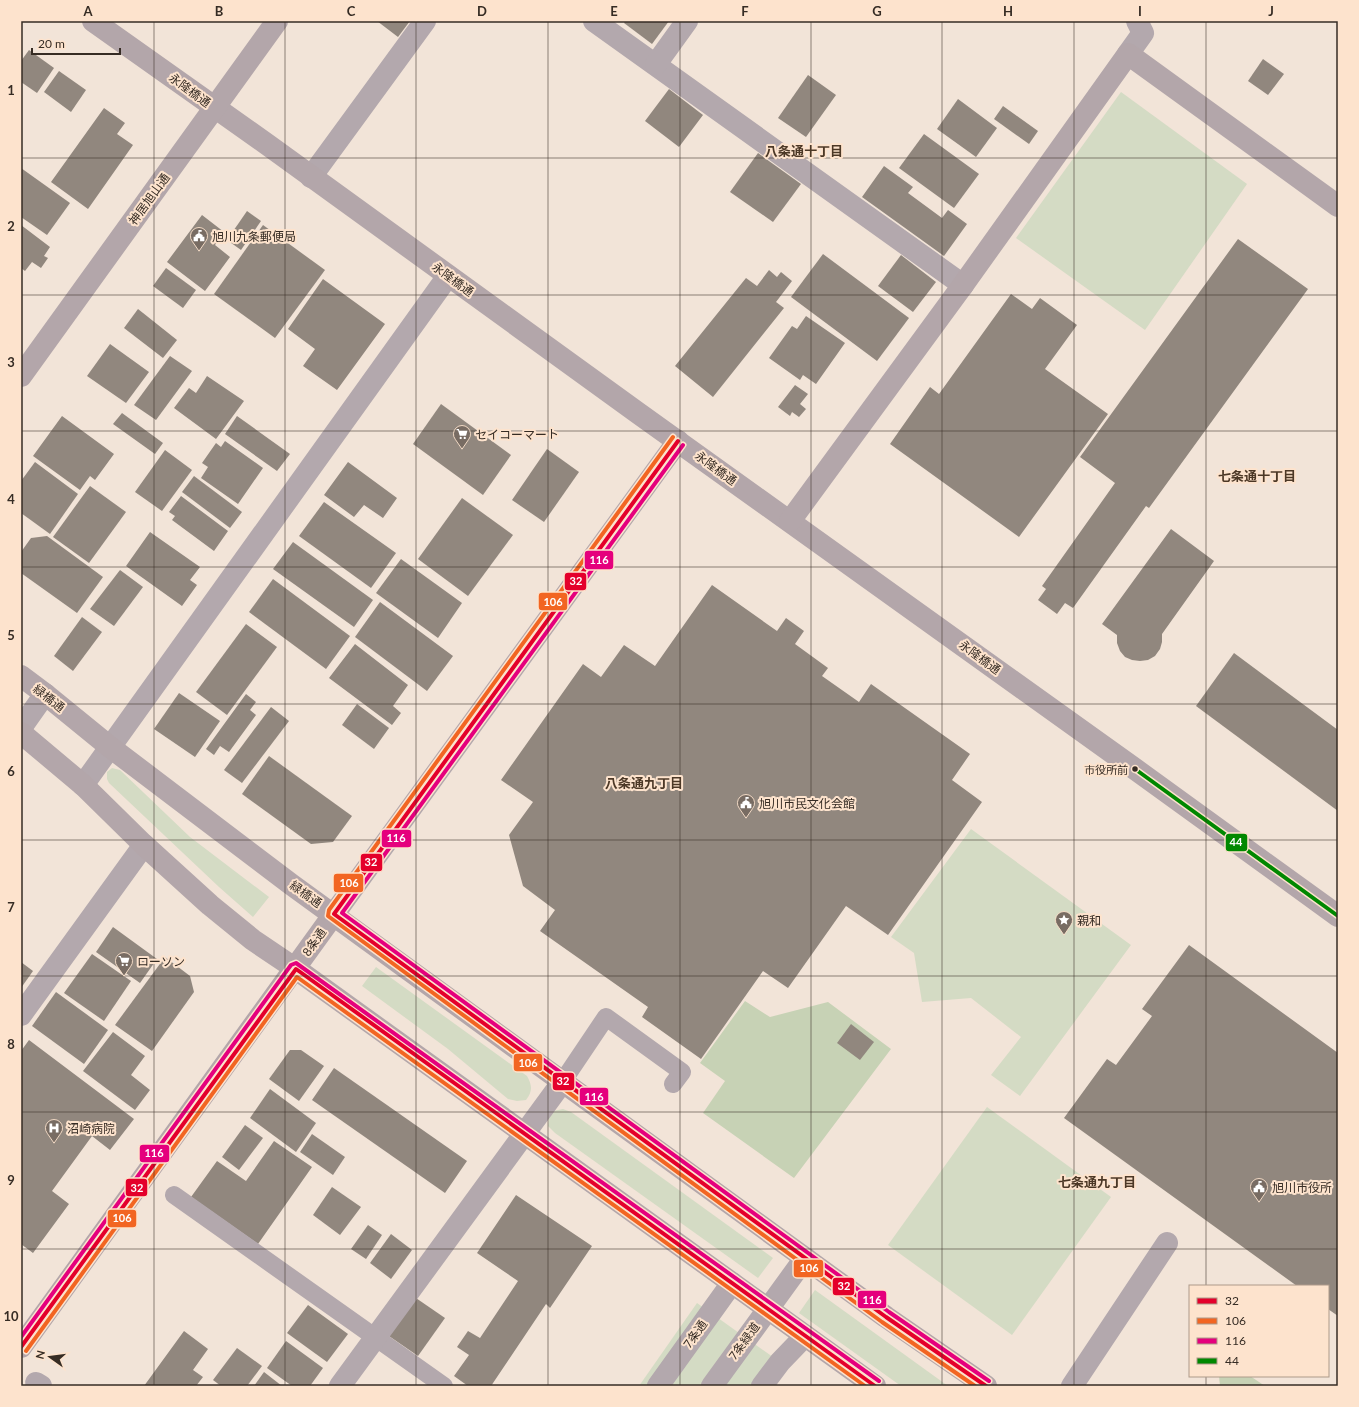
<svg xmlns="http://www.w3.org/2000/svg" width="1359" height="1407" viewBox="0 0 1359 1407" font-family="Lato,'Noto Sans JP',sans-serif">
	<rect width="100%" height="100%" fill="#f2e4d8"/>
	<g fill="#d4dbc4">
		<polygon points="1121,92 1247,184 1145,330 1016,238"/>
		<polygon points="112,768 120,770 190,837 269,897 253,917 219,887 109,783 107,779 107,772"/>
		<polygon points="971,829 1131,945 1020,1096 991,1075 1021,1037 971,998 922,1002 914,953 891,937"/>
		<path d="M376,967L527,1076C532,1085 533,1091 526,1100L517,1101L508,1099L448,1049L362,986Z"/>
		<polygon points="987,1107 1111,1197 1012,1335 888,1245"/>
		<polygon points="563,1109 571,1112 773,1258 758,1278 555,1133 548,1126 549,1118 553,1111"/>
		<polygon points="815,1290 948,1386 901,1386 799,1313"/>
		<polygon points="697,1303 780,1362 763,1386 639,1386"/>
	</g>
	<g fill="#c7d2b5">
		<polygon points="745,1001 770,1017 828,1002 891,1049 794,1178 703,1113 725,1081 700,1063"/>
		<polygon points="1219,1376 1250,1376 1265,1386 1220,1386"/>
	</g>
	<g fill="#91877e">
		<polygon points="377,21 410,21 398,37"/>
		<polygon points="625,21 669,21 652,44 624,23"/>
		<polygon points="29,50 54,68 37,93 21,82 21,61"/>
		<polygon points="1263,59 1284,74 1268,95 1248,81"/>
		<polygon points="59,71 86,90 71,112 44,92"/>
		<polygon points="808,75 836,95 806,137 778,118"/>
		<polygon points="669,89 703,115 679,147 645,121"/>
		<polygon points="958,99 997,128 976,157 937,129"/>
		<polygon points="1003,106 1038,131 1029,144 994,119"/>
		<polygon points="104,108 125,123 117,134 133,145 88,209 51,182"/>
		<polygon points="924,134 979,174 954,208 899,168"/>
		<polygon points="758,153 801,184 773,222 730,192"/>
		<polygon points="884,166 913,187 908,193 942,218 948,210 967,224 944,256 862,197"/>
		<polygon points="21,168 70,203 47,235 21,217"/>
		<polygon points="247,211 261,221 241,250 227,240"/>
		<polygon points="202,215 224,232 215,245 230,257 205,291 167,262"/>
		<polygon points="21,225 50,247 44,256 48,258 41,268 32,262 25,271 21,268"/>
		<polygon points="263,225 325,270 275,338 214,294"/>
		<polygon points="1238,239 1308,289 1149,508 1146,506 1073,608 1065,603 1057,614 1038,600 1046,589 1042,586 1115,483 1080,457"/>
		<polygon points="823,254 909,318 877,361 791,297"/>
		<polygon points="901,255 936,282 913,312 878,286"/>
		<polygon points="166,268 196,290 183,308 153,286"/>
		<polygon points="769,270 777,277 781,272 792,281 776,302 784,308 713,397 675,366 746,278 757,286"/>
		<polygon points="323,279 385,324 337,390 303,366 315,349 288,329"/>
		<polygon points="1011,294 1032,309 1040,298 1077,325 1045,369 1108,414 1019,537 890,444 930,387 939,394"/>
		<polygon points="138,309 177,340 163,358 124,328"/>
		<polygon points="806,316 845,343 816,384 803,375 800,380 769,358 792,326 797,329"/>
		<polygon points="110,344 149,372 126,403 87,376"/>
		<polygon points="170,356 192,371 156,420 134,405"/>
		<polygon points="207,376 244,401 216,439 174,408 189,388 196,393"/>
		<polygon points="795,385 808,394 800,404 806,409 799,417 792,412 790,416 778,407"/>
		<polygon points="441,404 511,455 483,495 413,444"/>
		<polygon points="122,413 163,443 155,454 113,424"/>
		<polygon points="62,416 114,454 95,480 90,476 80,490 33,456"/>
		<polygon points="237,416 290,454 277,471 225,434"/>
		<polygon points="225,441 263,468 238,504 201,478 208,467 202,463 216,443 221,447"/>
		<polygon points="547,449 579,472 544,522 512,500"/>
		<polygon points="165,450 192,470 162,511 135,492"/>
		<polygon points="35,462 78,494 50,534 21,513 21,481"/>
		<polygon points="348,462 397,498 383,518 364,505 354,517 324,495"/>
		<polygon points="194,476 242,512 230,528 182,492"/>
		<polygon points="90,486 126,512 89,563 53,537"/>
		<polygon points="181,496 228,531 214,551 172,520 175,516 169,512"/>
		<polygon points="462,498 513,535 468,596 418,559"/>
		<polygon points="324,502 396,553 371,588 299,536"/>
		<polygon points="1171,529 1214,561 1162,634 1162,642 1160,649 1155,656 1148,660 1140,661 1132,660 1125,657 1120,651 1117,643 1117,635 1102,624"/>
		<polygon points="150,532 200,567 190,580 197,585 182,606 126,566"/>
		<polygon points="47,536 103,577 77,613 21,573 21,552 31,538"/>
		<polygon points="293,542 373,600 354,627 273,569"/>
		<polygon points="401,559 462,603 438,638 376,593"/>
		<polygon points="120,570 143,587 114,626 90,609"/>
		<polygon points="273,579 350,636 326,669 249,612"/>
		<polygon points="712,585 777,631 786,618 804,631 795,644 828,668 822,676 859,702 871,684 970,754 952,780 982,802 888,935 846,906 788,988 763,971 701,1059 642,1017 648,1007 540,931 555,910 523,886 509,835 533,802 501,780 583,664 601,677 624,645 655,666"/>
		<polygon points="380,602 453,656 427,691 355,637"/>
		<polygon points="82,617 102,632 73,671 54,656"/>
		<polygon points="246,624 277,647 227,715 196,692"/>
		<polygon points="355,644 408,685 393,706 401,713 392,725 329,678"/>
		<polygon points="1234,653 1338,730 1338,811 1196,706"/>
		<polygon points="179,693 220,721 195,757 154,729"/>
		<polygon points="246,694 256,702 250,710 256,715 229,752 220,746 214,755 206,749"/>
		<polygon points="357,704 389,728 374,749 342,725"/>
		<polygon points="271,707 289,721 242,783 224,770"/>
		<polygon points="269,756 352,816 333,842 311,844 242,794"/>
		<polygon points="113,927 157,959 140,983 96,952"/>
		<polygon points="1189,945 1338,1053 1338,1316 1328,1309 1328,1286 1297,1286 1064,1118 1107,1059 1116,1065 1152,1016 1142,1009"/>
		<polygon points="92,954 131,981 104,1021 64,993"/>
		<polygon points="165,957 190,976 194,992 152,1051 115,1025"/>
		<polygon points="21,962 33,971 21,988"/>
		<polygon points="56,992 108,1030 84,1064 32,1026"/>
		<polygon points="851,1024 874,1042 860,1060 837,1043"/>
		<polygon points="113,1032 145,1056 131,1075 150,1090 135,1110 83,1071"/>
		<polygon points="29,1040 134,1119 110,1150 92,1136 52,1191 69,1204 33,1253 21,1244 21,1051"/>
		<polygon points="290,1050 301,1050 324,1066 299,1101 269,1079"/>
		<polygon points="334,1068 467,1161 445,1193 312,1100"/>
		<polygon points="270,1089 316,1123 296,1152 250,1118"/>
		<polygon points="245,1125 263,1138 239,1170 222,1157"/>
		<polygon points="312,1134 345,1157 333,1175 300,1152"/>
		<polygon points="274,1141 312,1167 258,1244 191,1197 217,1161 246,1181"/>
		<polygon points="332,1187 361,1207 340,1235 313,1215"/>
		<polygon points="516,1195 592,1246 550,1308 546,1304 491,1386 468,1386 454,1376 469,1355 457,1347 468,1331 480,1338 518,1281 477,1253"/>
		<polygon points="368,1225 382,1235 366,1259 351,1249"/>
		<polygon points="391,1234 412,1250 391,1279 370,1263"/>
		<polygon points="413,1296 445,1318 418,1356 386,1334"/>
		<polygon points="308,1305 348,1334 327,1362 287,1333"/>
		<polygon points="184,1331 208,1349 193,1370 203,1377 196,1386 144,1386"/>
		<polygon points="286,1341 323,1368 310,1386 292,1386 267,1368"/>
		<polygon points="237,1348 262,1366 247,1386 221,1386 213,1380"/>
		<polygon points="264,1372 282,1386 254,1386"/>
	</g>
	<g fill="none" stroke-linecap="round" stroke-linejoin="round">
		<g stroke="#b3a8ad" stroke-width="18">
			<polyline points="563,1081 606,1017 682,1072 673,1084"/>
			<polyline points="174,1195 444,1386"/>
		</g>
		<g stroke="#b3a8ad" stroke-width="22">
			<polyline points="594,21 963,285"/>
			<polyline points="1128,54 1143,33 1137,21"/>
			<polyline points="656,64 687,21"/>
			<polyline points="311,177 425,21"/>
			<polyline points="21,728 45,694"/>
			<polyline points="83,785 448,276"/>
			<polyline points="334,914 678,441"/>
			<polyline points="21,1015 144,845"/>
			<polyline points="36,1383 41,1386"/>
			<polyline points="340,1386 563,1081"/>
			<polyline points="658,1386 732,1283"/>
			<polyline points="712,1386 805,1258"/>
			<polyline points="762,1386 780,1362 805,1336"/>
			<polyline points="1072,1386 1167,1243"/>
		</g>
		<g stroke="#b3a6aa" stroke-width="22">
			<polyline points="93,21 268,145 638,413 1135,769 1338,916"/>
			<polyline points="21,376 277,21"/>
			<polyline points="790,521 963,285 1128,54 1338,206"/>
			<polyline points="21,676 45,694 110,747 292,885 886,1317 986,1386"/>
			<polyline points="21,733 83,785 144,845 210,905 253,940 296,969 875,1386"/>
			<polyline points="21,1347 334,914"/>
		</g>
		<defs>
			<g id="bus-1">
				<polyline points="678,441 334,914 886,1317 986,1386"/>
				<polyline points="21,1347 296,969 875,1386"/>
			</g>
			<g id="bus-2">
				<polyline points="673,437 329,910 328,916 882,1322 975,1386"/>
				<polyline points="26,1351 297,977 865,1386"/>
			</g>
			<g id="bus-3">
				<polyline points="683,445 342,913 889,1312 989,1381"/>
				<polyline points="21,1337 291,965 296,963 879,1381"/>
			</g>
			<polyline id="bus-4" points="1135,769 1338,916"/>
		</defs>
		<use href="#bus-1" stroke="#fde3cd" stroke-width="7"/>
		<use href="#bus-2" stroke="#fde3cd" stroke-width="7"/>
		<use href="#bus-3" stroke="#fde3cd" stroke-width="7"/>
		<use href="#bus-4" stroke="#fde3cd" stroke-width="7"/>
		<use href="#bus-1" stroke="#e4002b" stroke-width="4"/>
		<use href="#bus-2" stroke="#f26522" stroke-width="4"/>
		<use href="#bus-3" stroke="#e5007d" stroke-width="4"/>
		<use href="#bus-4" stroke="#080" stroke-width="4"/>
	</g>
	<path fill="none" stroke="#362c24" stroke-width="1" stroke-opacity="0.55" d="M154,21V1386M285,21V1386M416,21V1386M548,21V1386M680,21V1386M811,21V1386M942,21V1386M1074,21V1386M1206,21V1286M21,158H1338M21,295H1338M21,431H1338M21,567H1338M21,704H1338M21,840H1338M21,976H1338M21,1112H1338M21,1249H1338M1206,1376V1386"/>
	<defs>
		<symbol id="civic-pin" viewBox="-11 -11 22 30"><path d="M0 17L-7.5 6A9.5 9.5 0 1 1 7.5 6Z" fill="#786c63" stroke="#fde3cd"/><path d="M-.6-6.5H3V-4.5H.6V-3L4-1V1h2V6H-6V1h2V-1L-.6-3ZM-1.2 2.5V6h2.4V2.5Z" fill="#fff"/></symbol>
		<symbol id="supermarket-pin" viewBox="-11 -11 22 30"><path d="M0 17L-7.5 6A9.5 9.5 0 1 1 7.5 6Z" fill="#786c63" stroke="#fde3cd"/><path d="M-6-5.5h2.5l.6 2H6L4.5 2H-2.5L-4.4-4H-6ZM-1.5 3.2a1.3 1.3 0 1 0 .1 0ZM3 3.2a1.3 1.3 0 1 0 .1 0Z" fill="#fff"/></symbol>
		<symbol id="sight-pin" viewBox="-11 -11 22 30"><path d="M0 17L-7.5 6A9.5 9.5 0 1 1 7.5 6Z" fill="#786c63" stroke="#fde3cd"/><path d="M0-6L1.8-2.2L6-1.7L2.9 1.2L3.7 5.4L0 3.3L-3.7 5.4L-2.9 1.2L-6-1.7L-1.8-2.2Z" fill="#fff"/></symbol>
		<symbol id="hospital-pin" viewBox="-11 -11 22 30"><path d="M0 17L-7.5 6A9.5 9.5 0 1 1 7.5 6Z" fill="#786c63" stroke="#fde3cd"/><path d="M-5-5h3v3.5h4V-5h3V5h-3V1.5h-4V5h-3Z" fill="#fff"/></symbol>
	</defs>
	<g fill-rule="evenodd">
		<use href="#civic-pin" x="189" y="226" width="20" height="27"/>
		<use href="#supermarket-pin" x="452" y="424" width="20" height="27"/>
		<use href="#civic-pin" x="736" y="793" width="20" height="27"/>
		<use href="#sight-pin" x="1054" y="910" width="20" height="27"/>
		<use href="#supermarket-pin" x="114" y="951" width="20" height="27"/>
		<use href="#hospital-pin" x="44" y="1118" width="20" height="27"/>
		<use href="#civic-pin" x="1249" y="1177" width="20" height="27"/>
	</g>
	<circle fill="#362c24" stroke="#fde3cd" stroke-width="1.5" cx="1135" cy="769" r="3.5"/>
	<g text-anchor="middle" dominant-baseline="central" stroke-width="4" stroke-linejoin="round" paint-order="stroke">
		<g font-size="11" fill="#362c24" stroke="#fde3cd" text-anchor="end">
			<text x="1128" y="769">市役所前</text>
		</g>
		<g font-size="12" fill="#362c24" stroke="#fde3cd">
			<text transform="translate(190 90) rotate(36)">永隆橋通</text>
			<text transform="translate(149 199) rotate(-54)">神居旭山通</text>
			<text transform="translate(453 279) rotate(36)">永隆橋通</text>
			<text transform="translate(716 468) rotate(36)">永隆橋通</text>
			<text transform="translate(980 657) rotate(36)">永隆橋通</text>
			<text transform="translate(49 698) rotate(38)">緑橋通</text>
			<text transform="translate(306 894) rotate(35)">緑橋通</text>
			<text transform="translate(314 942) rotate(-55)">8条通</text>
			<text transform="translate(695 1334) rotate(-55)">7条通</text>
			<text transform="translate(744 1341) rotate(-54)">7条緑道</text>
		</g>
		<g font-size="12" fill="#362c24" stroke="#fde3cd" text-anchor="start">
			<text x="212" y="236">旭川九条郵便局</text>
			<text x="475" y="434">セイコーマート</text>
			<text x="759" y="803">旭川市民文化会館</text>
			<text x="1077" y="920">親和</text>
			<text x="137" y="961">ローソン</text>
			<text x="67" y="1128">沼崎病院</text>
			<text x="1272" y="1187">旭川市役所</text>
		</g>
		<g font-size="13" font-weight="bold" fill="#4c3826" stroke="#fde3cd">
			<text x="804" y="151">八条通十丁目</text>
			<text x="1257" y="476">七条通十丁目</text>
			<text x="644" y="783">八条通九丁目</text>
			<text x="1097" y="1182">七条通九丁目</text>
		</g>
	</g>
	<g stroke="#fde3cd" stroke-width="1.5">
		<rect x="584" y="550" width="30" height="20" rx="4" fill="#e5007d"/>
		<rect x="564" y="572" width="23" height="19" rx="4" fill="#e4002b"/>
		<rect x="538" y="592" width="30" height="19" rx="4" fill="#f26522"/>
		<rect x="381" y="829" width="31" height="19" rx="4" fill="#e5007d"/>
		<rect x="1225" y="833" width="23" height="19" rx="4" fill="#080"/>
		<rect x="360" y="853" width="23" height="19" rx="4" fill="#e4002b"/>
		<rect x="333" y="873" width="31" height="20" rx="4" fill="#f26522"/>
		<rect x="513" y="1053" width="30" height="19" rx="4" fill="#f26522"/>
		<rect x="552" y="1072" width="23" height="19" rx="4" fill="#e4002b"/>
		<rect x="579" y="1087" width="30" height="19" rx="4" fill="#e5007d"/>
		<rect x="139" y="1144" width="31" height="19" rx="4" fill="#e5007d"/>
		<rect x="125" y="1178" width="23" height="19" rx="4" fill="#e4002b"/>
		<rect x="107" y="1209" width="30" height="19" rx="4" fill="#f26522"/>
		<rect x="793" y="1259" width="31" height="19" rx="4" fill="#f26522"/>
		<rect x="832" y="1277" width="23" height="19" rx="4" fill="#e4002b"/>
		<rect x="857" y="1290" width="30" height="19" rx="4" fill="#e5007d"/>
	</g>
	<g font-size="11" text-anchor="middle" font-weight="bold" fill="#fff">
		<text x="599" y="564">116</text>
		<text x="576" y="585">32</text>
		<text x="553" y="606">106</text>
		<text x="396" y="842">116</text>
		<text x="1236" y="846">44</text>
		<text x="371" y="866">32</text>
		<text x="349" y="887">106</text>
		<text x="528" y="1067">106</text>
		<text x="563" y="1085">32</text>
		<text x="594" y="1101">116</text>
		<text x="154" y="1157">116</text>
		<text x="137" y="1192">32</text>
		<text x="122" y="1222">106</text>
		<text x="809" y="1272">106</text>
		<text x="844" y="1290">32</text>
		<text x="872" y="1304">116</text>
	</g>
	<rect width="1359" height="1407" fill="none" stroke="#fde3cd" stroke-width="44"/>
	<rect x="1189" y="1285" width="140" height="92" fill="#fde3cd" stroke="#ad9a89"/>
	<rect x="1197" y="1298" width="20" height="6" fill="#e4002b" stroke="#ad9a89"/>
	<text x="1225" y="1305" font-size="12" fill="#362c24">32</text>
	<rect x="1197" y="1318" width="20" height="6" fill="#f26522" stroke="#ad9a89"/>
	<text x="1225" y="1325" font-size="12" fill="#362c24">106</text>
	<rect x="1197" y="1338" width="20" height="6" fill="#e5007d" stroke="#ad9a89"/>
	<text x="1225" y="1345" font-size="12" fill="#362c24">116</text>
	<rect x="1197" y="1358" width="20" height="6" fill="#008800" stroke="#ad9a89"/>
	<text x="1225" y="1365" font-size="12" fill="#362c24">44</text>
	<g transform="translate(50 1357) rotate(284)" stroke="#fde3cd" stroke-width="3" paint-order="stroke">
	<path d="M0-3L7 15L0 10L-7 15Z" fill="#362c24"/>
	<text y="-6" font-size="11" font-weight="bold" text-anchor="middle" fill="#362c24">N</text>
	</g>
	<path d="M32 48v6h88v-6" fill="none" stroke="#362c24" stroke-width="2"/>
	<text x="38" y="48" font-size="12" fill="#362c24" stroke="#fde3cd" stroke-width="3" paint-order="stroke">20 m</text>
	<rect x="22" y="22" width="1315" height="1363" fill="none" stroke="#362c24" stroke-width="1.5"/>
	<g font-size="13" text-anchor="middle" font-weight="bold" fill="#362c24">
		<text x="88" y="16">A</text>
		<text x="219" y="16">B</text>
		<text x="351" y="16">C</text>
		<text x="482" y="16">D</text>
		<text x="614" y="16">E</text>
		<text x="745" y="16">F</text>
		<text x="877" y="16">G</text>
		<text x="1008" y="16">H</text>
		<text x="1140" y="16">I</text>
		<text x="1271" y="16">J</text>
		<text x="11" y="95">1</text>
		<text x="11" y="231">2</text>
		<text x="11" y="367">3</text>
		<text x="11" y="504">4</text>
		<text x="11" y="640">5</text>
		<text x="11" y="776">6</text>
		<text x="11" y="912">7</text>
		<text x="11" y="1049">8</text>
		<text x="11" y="1185">9</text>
		<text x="11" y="1321">10</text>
	</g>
</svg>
